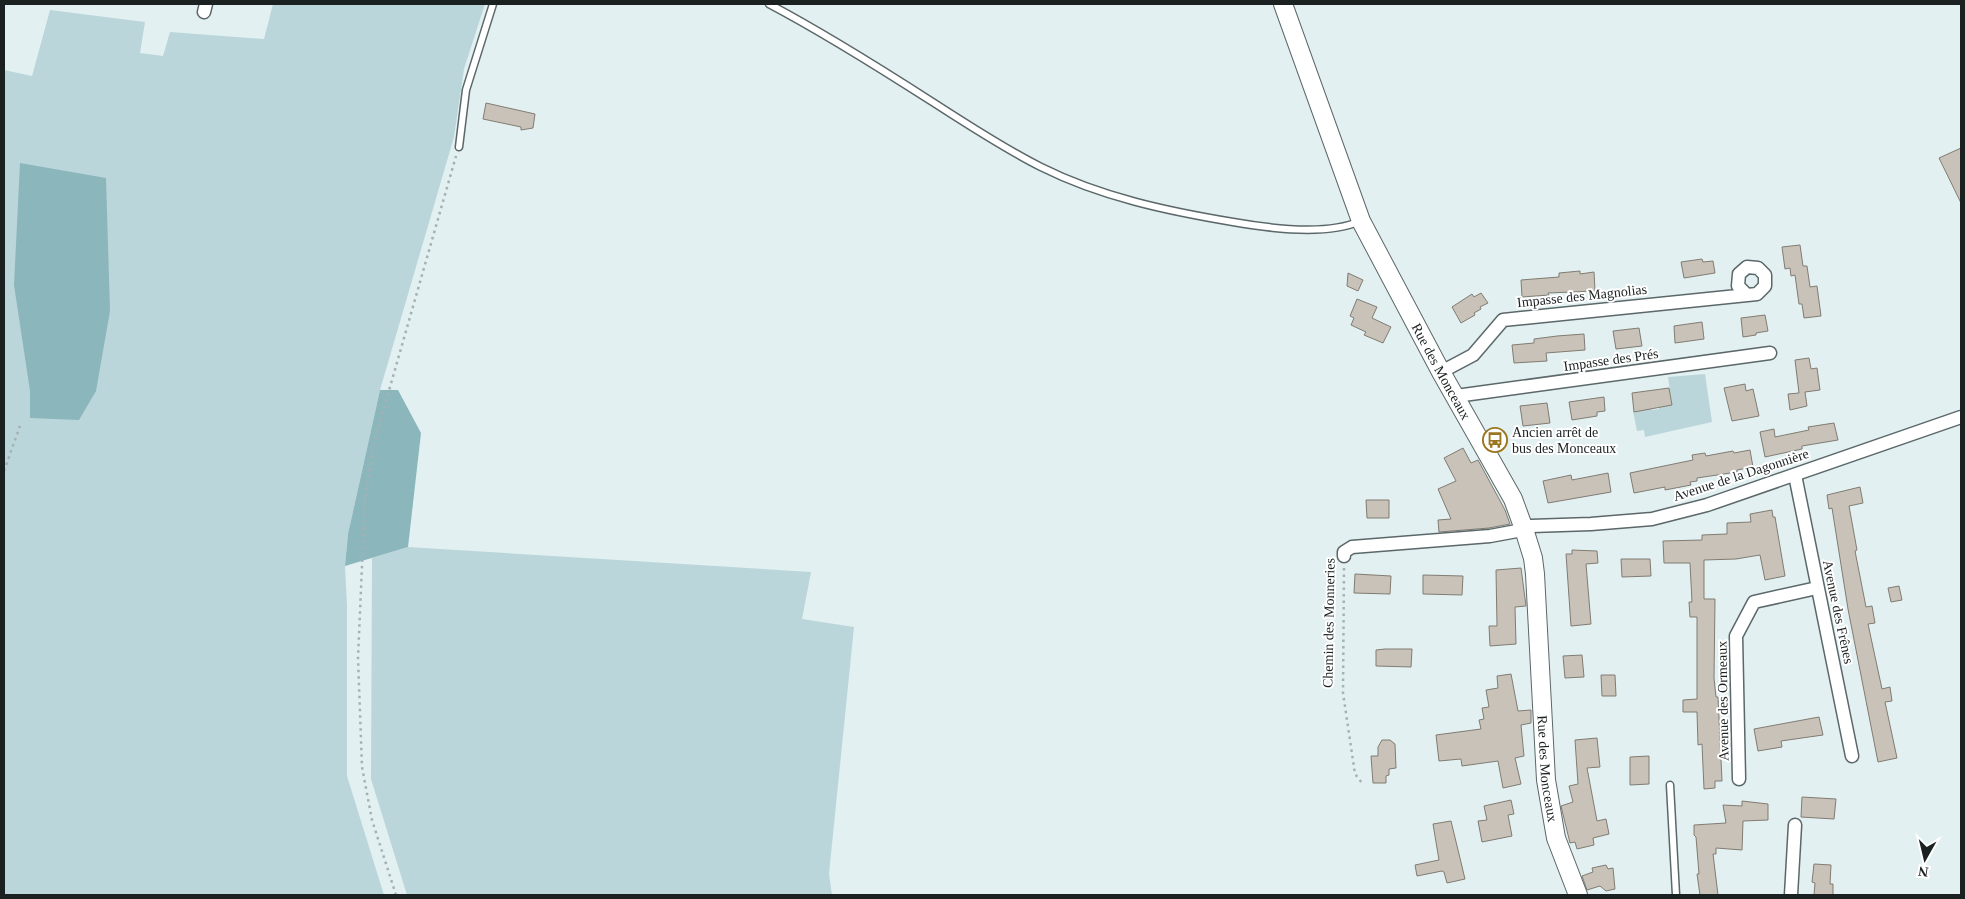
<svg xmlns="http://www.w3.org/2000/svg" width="1965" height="899" viewBox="0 0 1965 899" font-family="Georgia,serif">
	<rect width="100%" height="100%" fill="#e2f0f1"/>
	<g fill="#bbd6da">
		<polygon points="273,4 485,4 464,69 454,137 380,390 348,534 345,566 347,605 347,776 384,895 4,895 4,70 32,76 50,10 145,22 140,53 163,56 170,32 264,39"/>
		<polygon points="1705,374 1712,422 1645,437 1644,430 1637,431 1633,411 1651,408 1652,410 1659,409 1659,407 1672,405 1668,377"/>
		<polygon points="408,547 811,572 802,619 854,627 829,874 832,895 407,895 371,779 372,558"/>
	</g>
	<g fill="#8bb6bb">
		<polygon points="20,163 106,178 110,311 96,391 79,420 30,418 30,391 14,285"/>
		<polygon points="380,390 398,390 421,433 408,547 345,566 348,534"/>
	</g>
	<g fill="#c8c2b8" stroke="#817c73">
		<polygon points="486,103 535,114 533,128 521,130 521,127 483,119"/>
		<polygon points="1961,148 1961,203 1939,158"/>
		<polygon points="1800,245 1803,266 1807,266 1810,287 1817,286 1821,316 1804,318 1802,304 1799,304 1795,275 1791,276 1790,268 1785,269 1782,247"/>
		<polygon points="1702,259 1703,262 1713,261 1715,273 1684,278 1681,262"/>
		<polygon points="1580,271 1580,274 1594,272 1595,291 1548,293 1549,295 1522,297 1521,280 1559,277 1559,273"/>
		<polygon points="1348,273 1363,280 1358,291 1347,286"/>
		<polygon points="1481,293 1488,303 1480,307 1481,309 1474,313 1475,315 1461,323 1452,307 1472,294 1474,297"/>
		<polygon points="1357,299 1377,307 1372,318 1391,327 1383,343 1364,335 1366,332 1351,325 1354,318 1350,316"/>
		<polygon points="1765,315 1768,331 1756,333 1756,335 1743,337 1741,318"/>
		<polygon points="1702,322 1704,339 1675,343 1674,326"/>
		<polygon points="1639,328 1642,346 1616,349 1613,331"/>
		<polygon points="1584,334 1585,350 1546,353 1547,361 1514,363 1512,345 1534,343 1534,339 1557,336"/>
		<polygon points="1809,358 1811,369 1817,368 1820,390 1805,392 1807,406 1790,410 1788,394 1799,393 1795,360"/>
		<polygon points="1745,384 1746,391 1753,389 1759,416 1732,421 1724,388"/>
		<polygon points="1669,388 1672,405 1634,412 1632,393"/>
		<polygon points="1604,397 1605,411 1597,412 1597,416 1572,420 1569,402"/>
		<polygon points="1547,403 1550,423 1523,426 1520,406"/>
		<polygon points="1834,423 1838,440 1802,446 1802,449 1765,457 1760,432 1774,429 1775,437 1809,430 1808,427"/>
		<polygon points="1463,448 1471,463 1478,460 1505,510 1510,524 1489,528 1439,532 1438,520 1451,519 1438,489 1456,481 1444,458"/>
		<polygon points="1750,450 1753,467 1737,470 1737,472 1697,478 1697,481 1690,482 1691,485 1665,490 1665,487 1634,493 1630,473 1693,460 1692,455 1705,453 1706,456 1733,451 1734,453"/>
		<polygon points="1608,473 1611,492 1548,503 1543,481 1571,475 1572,480"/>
		<polygon points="1860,487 1863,503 1849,506 1857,550 1855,551 1866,607 1872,606 1875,623 1868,624 1882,689 1890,687 1892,701 1885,702 1897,758 1878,762 1848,609 1832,508 1829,509 1827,495"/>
		<polygon points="1366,500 1389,500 1389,518 1367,518"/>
		<polygon points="1772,510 1773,517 1775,517 1785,576 1765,580 1760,555 1736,559 1704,560 1704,599 1715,599 1714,678 1716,697 1718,697 1722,781 1715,781 1715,788 1704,789 1702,744 1698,745 1697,712 1683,712 1683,700 1697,699 1697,617 1690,617 1689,602 1692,602 1690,563 1664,563 1663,541 1702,540 1702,535 1727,534 1727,523 1751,522 1750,514"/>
		<polygon points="1572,550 1597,551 1598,563 1586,564 1591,624 1571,626 1566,554 1572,554"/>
		<polygon points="1621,559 1650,559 1651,576 1622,577"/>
		<polygon points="1521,568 1526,606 1515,607 1516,644 1490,646 1489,626 1497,626 1496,570"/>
		<polygon points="1355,574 1391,576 1390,594 1354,593"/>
		<polygon points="1423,575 1463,576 1462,595 1423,594"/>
		<polygon points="1899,586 1902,600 1891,602 1888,588"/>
		<polygon points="1385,649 1412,649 1411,667 1376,666 1376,650"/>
		<polygon points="1582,655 1584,677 1565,678 1563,656"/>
		<polygon points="1511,674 1518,711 1531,710 1531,723 1521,725 1524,756 1515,758 1521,784 1503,788 1498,761 1462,766 1461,759 1439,761 1436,735 1481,729 1479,720 1484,719 1482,708 1489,707 1486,690 1498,688 1497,676"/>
		<polygon points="1601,675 1615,675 1616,696 1602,696"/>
		<polygon points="1819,717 1823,735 1781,741 1782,747 1758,751 1754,729"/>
		<polygon points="1597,738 1600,767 1587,768 1597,821 1606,819 1609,834 1593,838 1594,845 1577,849 1575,842 1570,843 1561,806 1573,802 1569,786 1578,784 1575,740"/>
		<polygon points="1382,740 1390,740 1395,744 1396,768 1389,769 1389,775 1386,776 1386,783 1373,783 1371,756 1378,756 1378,747"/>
		<polygon points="1649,756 1649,784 1630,785 1630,757"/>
		<polygon points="1802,797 1836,799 1834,819 1801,817"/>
		<polygon points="1511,800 1514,814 1508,815 1512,836 1482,842 1478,821 1487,820 1484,806"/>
		<polygon points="1742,801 1768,804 1768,820 1743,821 1742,850 1716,848 1716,854 1713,854 1718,895 1700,895 1697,874 1699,874 1696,837 1694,835 1694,825 1726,823 1723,805 1742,806"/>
		<polygon points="1451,821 1465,879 1447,883 1444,872 1442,871 1417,876 1415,865 1439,860 1433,824"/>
		<polygon points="1814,864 1831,865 1830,884 1833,884 1833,895 1814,895 1815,883 1812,882"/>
		<polygon points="1606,865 1608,869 1613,868 1615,889 1606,891 1600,886 1587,890 1582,876 1593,872 1592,868"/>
	</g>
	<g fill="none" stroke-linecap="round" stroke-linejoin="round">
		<defs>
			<g id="lane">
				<path d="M769,4C824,33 878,67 931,101C967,124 1003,148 1041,167C1101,197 1167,211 1233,222C1267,228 1327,236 1360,221"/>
				<polyline points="459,147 466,90 493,4"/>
				<polyline points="1670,785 1676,895"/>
			</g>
			<g id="street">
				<polyline points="204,12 206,4"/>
				<polyline points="1441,372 1473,355 1503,320 1757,294 1765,286 1765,275 1758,268 1747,267 1739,274 1738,286 1746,294"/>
				<polyline points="1456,396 1770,353"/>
				<polyline points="1795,475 1852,756"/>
				<polyline points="1344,556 1344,552 1352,547 1490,536 1517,531 1531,526 1591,524 1652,519 1707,505 1961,417"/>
				<polyline points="1739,779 1736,636 1754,602 1817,588"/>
				<polyline points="1791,895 1795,825"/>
			</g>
			<g id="secondary">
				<path id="s1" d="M1283,4L1361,221L1441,372L1513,499L1524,529L1533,558L1535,574L1546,780L1556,838L1578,895"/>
			</g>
		</defs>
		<use href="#lane" stroke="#5b6769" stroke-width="9"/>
		<use href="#street" stroke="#5b6769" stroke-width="15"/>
		<use href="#secondary" stroke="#5b6769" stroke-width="20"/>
		<g stroke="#a5b1b2" stroke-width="2.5" stroke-dasharray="2.5 4" stroke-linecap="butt">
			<polyline points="4,471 20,426"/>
			<polyline points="1344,568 1343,693 1355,774 1362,783"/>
			<polyline points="396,895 372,820 362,767 358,658 365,497 374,443 456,156"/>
		</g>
		<use href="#lane" stroke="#fff" stroke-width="6"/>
		<use href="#street" stroke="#fff" stroke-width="12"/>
		<use href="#secondary" stroke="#fff" stroke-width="18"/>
	</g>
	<defs>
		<symbol id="bus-ring" viewBox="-11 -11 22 22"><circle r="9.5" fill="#fff" stroke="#9a7621" stroke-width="1.5"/><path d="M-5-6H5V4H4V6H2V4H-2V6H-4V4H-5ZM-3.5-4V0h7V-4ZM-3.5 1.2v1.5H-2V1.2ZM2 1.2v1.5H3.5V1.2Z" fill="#9a7621"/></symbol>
	</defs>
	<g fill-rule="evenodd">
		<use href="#bus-ring" x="1481" y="426" width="28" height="28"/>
	</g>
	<g text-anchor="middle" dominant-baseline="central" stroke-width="4" stroke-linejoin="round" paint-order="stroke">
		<g font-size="14" fill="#1b2021" stroke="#fff">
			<text transform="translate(1582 296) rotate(-6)">Impasse des Magnolias</text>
			<text transform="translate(1611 360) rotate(-8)">Impasse des Prés</text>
			<text stroke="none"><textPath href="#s1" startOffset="401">Rue des Monceaux</textPath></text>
			<text transform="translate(1741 475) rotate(-18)">Avenue de la Dagonnière</text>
			<text transform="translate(1838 612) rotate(78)">Avenue des Frênes</text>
			<text transform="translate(1329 623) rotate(-89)">Chemin des Monneries</text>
			<text transform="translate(1723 701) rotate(-91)">Avenue des Ormeaux</text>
			<text stroke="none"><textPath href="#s1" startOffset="821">Rue des Monceaux</textPath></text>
		</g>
		<g font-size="14" fill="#1b2021" stroke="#fff" text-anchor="start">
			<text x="1512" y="432">Ancien arrêt de<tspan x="1512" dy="16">bus des Monceaux</tspan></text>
		</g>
	</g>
	<rect width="1965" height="899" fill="none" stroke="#1b2021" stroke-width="10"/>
	<g transform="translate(1925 859) rotate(188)" stroke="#ffffff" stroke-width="4" paint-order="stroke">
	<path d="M0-4L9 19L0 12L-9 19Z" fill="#1b2021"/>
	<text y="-8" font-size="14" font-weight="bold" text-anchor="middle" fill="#1b2021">N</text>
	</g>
</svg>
